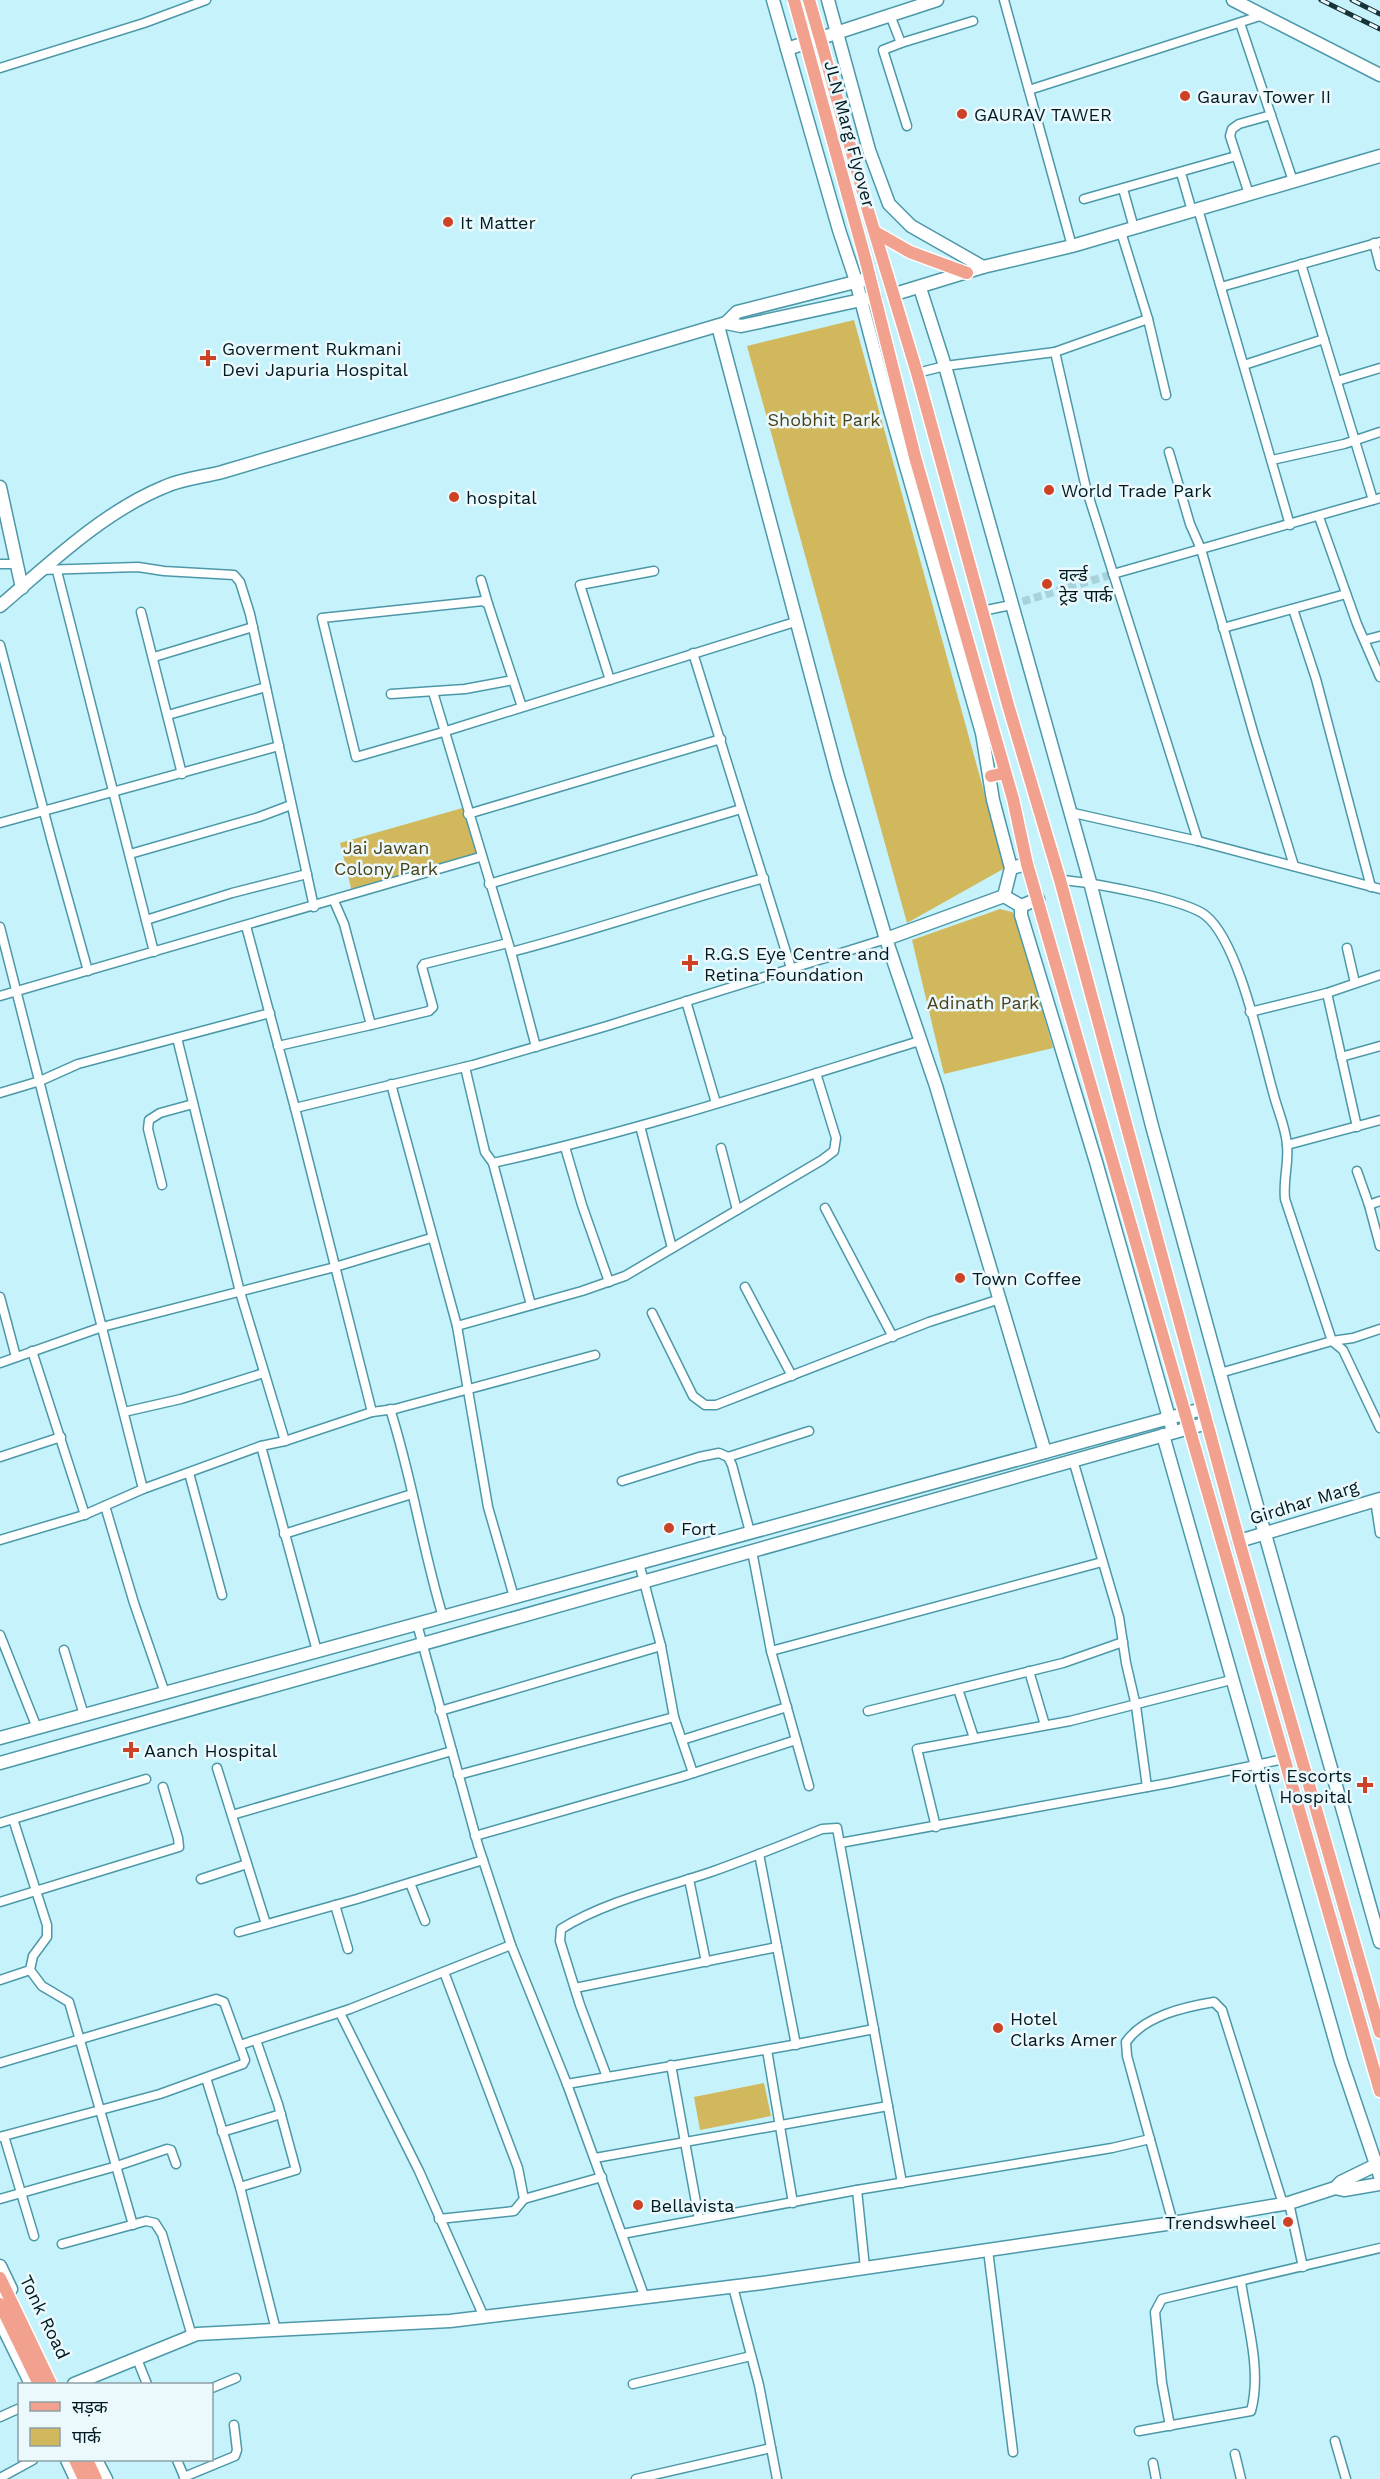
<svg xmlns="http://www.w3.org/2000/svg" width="1380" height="2479" viewBox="0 0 1380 2479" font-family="'Work Sans','Noto Sans Devanagari',sans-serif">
	<rect width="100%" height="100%" fill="#c6f2fc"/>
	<g fill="#d2b85c">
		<polygon points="854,320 1005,868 907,923 747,346"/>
		<polygon points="466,807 480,857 353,896 340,843"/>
		<polygon points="1000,909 1012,912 1016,917 1053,1048 944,1074 912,940"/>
		<polygon points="764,2083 771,2116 700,2130 694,2097"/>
	</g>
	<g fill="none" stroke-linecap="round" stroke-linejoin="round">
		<polyline stroke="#a8d2db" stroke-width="8" stroke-dasharray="8 4" stroke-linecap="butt" points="1011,605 1113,574"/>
		<defs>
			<g id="street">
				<polyline points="1004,0 1072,246"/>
				<polyline points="890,15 901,43 883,50 907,126"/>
				<polyline points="1240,23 1293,181"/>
				<polyline points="901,43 973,21"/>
				<polyline points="0,68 144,23 206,0"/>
				<polyline points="1029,90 1263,15"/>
				<polyline points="1181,173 1192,211"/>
				<polyline points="1123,189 1134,228"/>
				<polyline points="1249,194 1230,136 1232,129 1239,124 1271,115"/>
				<polyline points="1084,199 1236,156"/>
				<polyline points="1198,209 1290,525"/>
				<polyline points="1121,232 1148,319 1166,395"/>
				<polyline points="1374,243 1380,266"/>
				<polyline points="1301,264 1373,500"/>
				<polyline points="1221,287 1380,242"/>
				<polyline points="1148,319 1055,352 1086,488 1198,841"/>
				<polyline points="1244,365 1324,339"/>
				<polyline points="917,373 945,366 1055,352"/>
				<polyline points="1337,381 1380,368"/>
				<polyline points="1169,452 1190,524 1201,549 1254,735 1294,866"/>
				<polyline points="1272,460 1344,444 1380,432"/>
				<polyline points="1319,517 1357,624 1380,677"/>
				<polyline points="0,564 15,564"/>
				<polyline points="40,570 138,567 164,571 234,575 240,582 250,614 314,907"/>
				<polyline points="57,571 154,952"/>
				<polyline points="1113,574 1380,498"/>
				<polyline points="481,580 488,604"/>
				<polyline points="1293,609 1316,679 1371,887"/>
				<polyline points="982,611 1011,605"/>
				<polyline points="141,612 182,774"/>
				<polyline points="1223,628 1346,594"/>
				<polyline points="1365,640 1380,636"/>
				<polyline points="0,645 52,842 88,971"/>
				<polyline points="693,653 791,968"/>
				<polyline points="154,657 253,627"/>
				<polyline points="610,680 580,585 654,571"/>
				<polyline points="433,692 511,952 536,1047"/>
				<polyline points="391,694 465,689 513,680"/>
				<polyline points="522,707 488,604 483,601 322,618 356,757 443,732 795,622"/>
				<polyline points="168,715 266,687"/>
				<polyline points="1069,812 1198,841 1380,889"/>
				<polyline points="468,814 721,739"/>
				<polyline points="0,823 279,746"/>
				<polyline points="130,854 259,817 291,805"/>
				<path d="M1060,880C1090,882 1184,899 1205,915C1239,941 1261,1050 1273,1092C1277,1109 1286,1128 1287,1145C1289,1162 1283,1180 1285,1199L1332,1341L1220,1373"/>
				<polyline points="489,884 741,809"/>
				<polyline points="146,920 232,893 307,874"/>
				<polyline points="246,926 295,1108 372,1412"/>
				<polyline points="0,927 143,1489 261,1446 285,1441 372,1412 395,1409 595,1355"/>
				<polyline points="1347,948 1355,983"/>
				<path d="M511,952C596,930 679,901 764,878"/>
				<polyline points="1327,993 1357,1127"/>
				<polyline points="0,996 480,857"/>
				<polyline points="686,1001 716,1103"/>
				<polyline points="1250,1012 1327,993 1380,975"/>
				<polyline points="371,1025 429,1011 433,1007 422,967 424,964 508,943"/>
				<polyline points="177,1038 240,1292 285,1441"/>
				<polyline points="278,1046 371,1025 344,924 334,901"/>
				<polyline points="1341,1057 1380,1046"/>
				<polyline points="465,1067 485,1152 493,1163 531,1305"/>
				<polyline points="391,1084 457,1326 488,1507 514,1597"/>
				<polyline points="0,1093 40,1081 78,1064 270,1013"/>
				<polyline points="295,1108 473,1065 607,1026 886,939"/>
				<polyline points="640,1126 672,1248"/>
				<polyline points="1287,1145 1380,1120"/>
				<polyline points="565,1147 582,1205 609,1282"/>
				<polyline points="721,1148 737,1210"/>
				<path d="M493,1163C637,1131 778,1085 919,1041"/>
				<polyline points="1357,1171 1369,1205 1380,1246"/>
				<polyline points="162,1185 148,1129 149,1120 160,1113 193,1104"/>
				<polyline points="1369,1205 1380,1201"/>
				<polyline points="825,1208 893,1337"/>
				<polyline points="745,1287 792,1376"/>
				<polyline points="0,1297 16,1357"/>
				<polyline points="652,1313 693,1396 705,1405 716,1405 929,1322 1000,1299"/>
				<polyline points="457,1326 582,1291 625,1276 822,1160 834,1151 836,1138 816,1073"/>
				<polyline points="1332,1341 1343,1350 1380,1428"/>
				<polyline points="1332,1341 1353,1338 1380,1329"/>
				<polyline points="32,1351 85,1515"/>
				<polyline points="0,1363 102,1327 335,1267 431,1238"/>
				<path d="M390,1409C412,1477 422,1548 443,1617"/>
				<polyline points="124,1412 181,1399 264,1373"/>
				<polyline points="261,1446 317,1651"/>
				<polyline points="0,1457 61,1437"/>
				<polyline points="728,1457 809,1431"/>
				<polyline points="1073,1460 1119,1617 1126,1663 1136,1706 1147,1787"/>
				<polyline points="189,1473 222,1595"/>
				<polyline points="622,1481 699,1457 719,1453 728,1457 732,1465 750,1532"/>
				<polyline points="1375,1500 1380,1533"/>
				<polyline points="105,1506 134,1603 165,1693"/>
				<polyline points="284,1534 412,1494"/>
				<polyline points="0,1540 84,1515 143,1489"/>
				<polyline points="752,1551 771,1651 809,1786"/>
				<polyline points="639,1563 661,1646 674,1717 693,1773"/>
				<polyline points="417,1624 478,1845 511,1945 567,2084 645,2298"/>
				<polyline points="0,1635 37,1728"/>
				<polyline points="64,1650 84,1715"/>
				<polyline points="771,1651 1102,1562"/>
				<polyline points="1029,1671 1045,1725"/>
				<polyline points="958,1689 974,1738"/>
				<polyline points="440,1711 661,1646"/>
				<polyline points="868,1711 1063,1663 1123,1642"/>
				<polyline points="682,1740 787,1707"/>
				<polyline points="217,1768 266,1924"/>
				<polyline points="458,1775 674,1717"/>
				<polyline points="232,1815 452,1751"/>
				<polyline points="13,1819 47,1925 47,1937 33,1956 30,1970 42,1986 69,2002 133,2225"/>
				<polyline points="0,1823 146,1779"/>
				<polyline points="936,1827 917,1749 1070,1721 1231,1680"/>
				<polyline points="475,1836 681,1777 796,1740"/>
				<polyline points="840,1843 1169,1783 1284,1759"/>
				<polyline points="759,1854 796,2045"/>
				<polyline points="201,1879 247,1864"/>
				<polyline points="689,1879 706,1962"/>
				<polyline points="410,1883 425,1921"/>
				<polyline points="0,1902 179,1847 178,1838 163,1787"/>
				<polyline points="335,1905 348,1949"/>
				<polyline points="239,1932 357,1899 483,1860"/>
				<polyline points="0,1980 30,1970"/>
				<polyline points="575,1988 777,1947"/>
				<polyline points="340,2013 419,2171 484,2317"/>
				<polyline points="240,2045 350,2009 511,1945"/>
				<polyline points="767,2050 793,2203"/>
				<polyline points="0,2063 216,1999 224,2002 245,2060 243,2064 160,2094 0,2137"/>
				<polyline points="671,2065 699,2219"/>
				<path d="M607,2077L580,2005L560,1941L561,1929C604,1902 663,1888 711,1872C748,1859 785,1844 822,1829L837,1828L902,2183"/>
				<polyline points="206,2078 240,2187 276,2330"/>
				<polyline points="567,2084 787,2046 874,2029"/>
				<polyline points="222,2132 281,2114"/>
				<polyline points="4,2136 34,2236"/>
				<polyline points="595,2158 888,2106"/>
				<polyline points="240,2187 296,2170 278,2104 256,2040"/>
				<polyline points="857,2190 865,2268"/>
				<polyline points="0,2199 117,2166 167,2149 171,2150 176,2164"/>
				<polyline points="524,2199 602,2177"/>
				<polyline points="1289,2203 1303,2267"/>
				<polyline points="439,2219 514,2211 524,2199 518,2168 444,1972"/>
				<path d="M1173,2223L1127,2056L1126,2042C1144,2016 1184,2007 1214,2002L1222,2010L1283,2204"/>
				<polyline points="622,2234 857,2190 1112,2148 1150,2139"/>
				<polyline points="62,2244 146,2221 155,2223 162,2234 192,2336"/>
				<polyline points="988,2250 1013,2452"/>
				<polyline points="733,2287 759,2385 777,2479"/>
				<polyline points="137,2359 147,2384"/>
				<polyline points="633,2384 751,2356"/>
				<polyline points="212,2388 236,2378"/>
				<polyline points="0,2417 20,2408"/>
				<polyline points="1170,2426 1162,2383 1155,2312 1162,2299 1380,2248"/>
				<path d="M1139,2431L1251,2411C1262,2371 1247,2322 1241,2282"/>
				<polyline points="1335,2441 1346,2479"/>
				<polyline points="1235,2454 1241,2479"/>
				<polyline points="177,2460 185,2479"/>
				<polyline points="1153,2463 1156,2479"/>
				<polyline points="184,2477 235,2456 237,2450 234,2425"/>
				<polyline points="0,2478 33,2460"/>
				<polyline points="636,2479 771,2448"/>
			</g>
			<g id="secondary">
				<polyline points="773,0 839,230 856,281 888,403 982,733 993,800 1011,868"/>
				<polyline points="828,0 869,150 889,204 911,226 983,267"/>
				<polyline points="1233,0 1380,75"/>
				<polyline points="787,49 937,0"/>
				<polyline points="920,288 945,366 1090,882 1152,1126 1230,1410 1380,1942"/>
				<polyline points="895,294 983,267 1072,246 1380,156"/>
				<polyline points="726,323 737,312 863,280"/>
				<polyline points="718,326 838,777 886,939 936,1086 1045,1452"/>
				<polyline points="0,487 22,588"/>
				<path d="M0,606C49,564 103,512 164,487C181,479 203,477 222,472L726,323L741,326L875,297"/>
				<polyline points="1004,896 1011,868 1027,864"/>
				<polyline points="1021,906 1021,915 1096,1162 1171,1425"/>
				<polyline points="886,939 1004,896 1021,906 1038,899"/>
				<polyline points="1163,1435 1341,2061 1380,2176"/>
				<polyline points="1239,1541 1380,1499"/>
				<polyline points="0,1738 1202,1409"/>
				<polyline points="0,1763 1207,1423"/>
				<polyline points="1380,2163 1341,2182 1335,2188 1344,2190 1380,2184"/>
				<polyline points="0,2266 11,2289"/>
				<polyline points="0,2321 31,2384"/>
				<polyline points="74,2384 197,2334 450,2321 762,2283 1173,2223 1289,2203 1335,2188"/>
				<polyline points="67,2460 76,2479"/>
				<polyline points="96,2460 106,2479"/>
			</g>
			<g id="primary">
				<polyline points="822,45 869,214 917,373 1008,705 1060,880 1239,1541 1380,2032"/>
				<polyline points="875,232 910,252 967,273"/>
				<polyline points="865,258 915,457 1013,799 1027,864 1380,2091"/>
				<polyline points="991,776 1005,773"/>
				<polyline points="0,2278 51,2384"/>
				<polyline points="0,2304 39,2384"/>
				<polyline points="75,2460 84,2479"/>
				<polyline points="87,2460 96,2479"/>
			</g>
		</defs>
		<use href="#street" stroke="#4c98a8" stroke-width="11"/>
		<use href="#secondary" stroke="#4c98a8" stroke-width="15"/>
		<use href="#primary" stroke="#fff" stroke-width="15"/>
		<use href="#street" stroke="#fff" stroke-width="8"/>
		<use href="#secondary" stroke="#fff" stroke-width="12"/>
		<use href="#primary" stroke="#f2a18f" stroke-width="12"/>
		<defs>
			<g id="rail">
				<polyline points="1321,0 1380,29"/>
				<polyline points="1352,0 1380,14"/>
			</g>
		</defs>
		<use href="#rail" stroke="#17333a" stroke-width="5"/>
		<use href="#rail" stroke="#ebf9fd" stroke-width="3" stroke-dasharray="9" stroke-linecap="butt"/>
		<defs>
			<g id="primary-bridge">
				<polyline points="794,0 865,258"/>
				<polyline points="809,0 822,45"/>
			</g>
		</defs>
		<use href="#primary-bridge" stroke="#fff" stroke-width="15" stroke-linecap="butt"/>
		<use href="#primary-bridge" stroke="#f2a18f" stroke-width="12"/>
	</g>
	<g fill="#cd4224" stroke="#ebf9fd" stroke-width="2">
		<circle cx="1185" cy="96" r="6"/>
		<circle cx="962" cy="114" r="6"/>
		<circle cx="448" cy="222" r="6"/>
		<path d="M205 349h6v6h6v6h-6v6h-6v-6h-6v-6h6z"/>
		<circle cx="1049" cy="490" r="6"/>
		<circle cx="454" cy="497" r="6"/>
		<circle cx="1047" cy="584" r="6"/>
		<path d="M687 954h6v6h6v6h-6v6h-6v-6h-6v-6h6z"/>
		<circle cx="960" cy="1278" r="6"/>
		<circle cx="669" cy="1528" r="6"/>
		<path d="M128 1741h6v6h6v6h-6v6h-6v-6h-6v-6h6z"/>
		<path d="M1362 1776h6v6h6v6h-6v6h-6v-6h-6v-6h6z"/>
		<circle cx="998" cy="2028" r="6"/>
		<circle cx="638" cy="2205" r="6"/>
		<circle cx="1288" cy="2222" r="6"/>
	</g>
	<g text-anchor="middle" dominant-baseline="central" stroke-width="5" stroke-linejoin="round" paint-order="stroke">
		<g font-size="18" fill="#001a21" stroke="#ebf9fd" text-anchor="start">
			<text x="1197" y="96">Gaurav Tower II</text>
			<text x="974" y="114">GAURAV TAWER</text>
			<text x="460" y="222">It Matter</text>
			<text x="222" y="348">Goverment Rukmani<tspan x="222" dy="21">Devi Japuria Hospital</tspan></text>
			<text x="1061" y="490">World Trade Park</text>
			<text x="466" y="497">hospital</text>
			<text x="1059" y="574">वर्ल्ड<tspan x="1059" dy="21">ट्रेड पार्क</tspan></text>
			<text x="704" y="953">R.G.S Eye Centre and<tspan x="704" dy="21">Retina Foundation</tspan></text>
			<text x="972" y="1278">Town Coffee</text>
			<text x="681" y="1528">Fort</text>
			<text x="144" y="1750">Aanch Hospital</text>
			<text x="1352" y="1775" text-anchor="end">Fortis Escorts<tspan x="1352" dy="21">Hospital</tspan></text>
			<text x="1010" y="2018">Hotel<tspan x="1010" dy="21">Clarks Amer</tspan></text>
			<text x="650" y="2205">Bellavista</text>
			<text x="1276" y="2222" text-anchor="end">Trendswheel</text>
		</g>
		<g font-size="18" fill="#001a21" stroke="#ebf9fd">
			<text transform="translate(850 134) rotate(75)">JLN Marg Flyover</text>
			<text transform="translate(1304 1502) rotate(-17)">Girdhar Marg</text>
			<text transform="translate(45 2317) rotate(64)">Tonk Road</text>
		</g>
		<g font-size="18" fill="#4c4017" stroke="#ebf9fd">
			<text x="824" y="419">Shobhit Park</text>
			<text x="386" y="847">Jai Jawan<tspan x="386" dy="21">Colony Park</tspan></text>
			<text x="983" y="1002">Adinath Park</text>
		</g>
	</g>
	<rect x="18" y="2383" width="195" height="78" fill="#ebf9fd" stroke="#8da0a5" stroke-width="1.5"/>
	<rect x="30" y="2402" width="30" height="9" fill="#f2a18f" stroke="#8da0a5" stroke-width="1.5"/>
	<text x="72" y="2413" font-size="18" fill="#001a21">सड़क</text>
	<rect x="30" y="2428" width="30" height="18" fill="#d2b85c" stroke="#8da0a5" stroke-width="1.5"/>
	<text x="72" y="2443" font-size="18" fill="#001a21">पार्क</text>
</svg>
